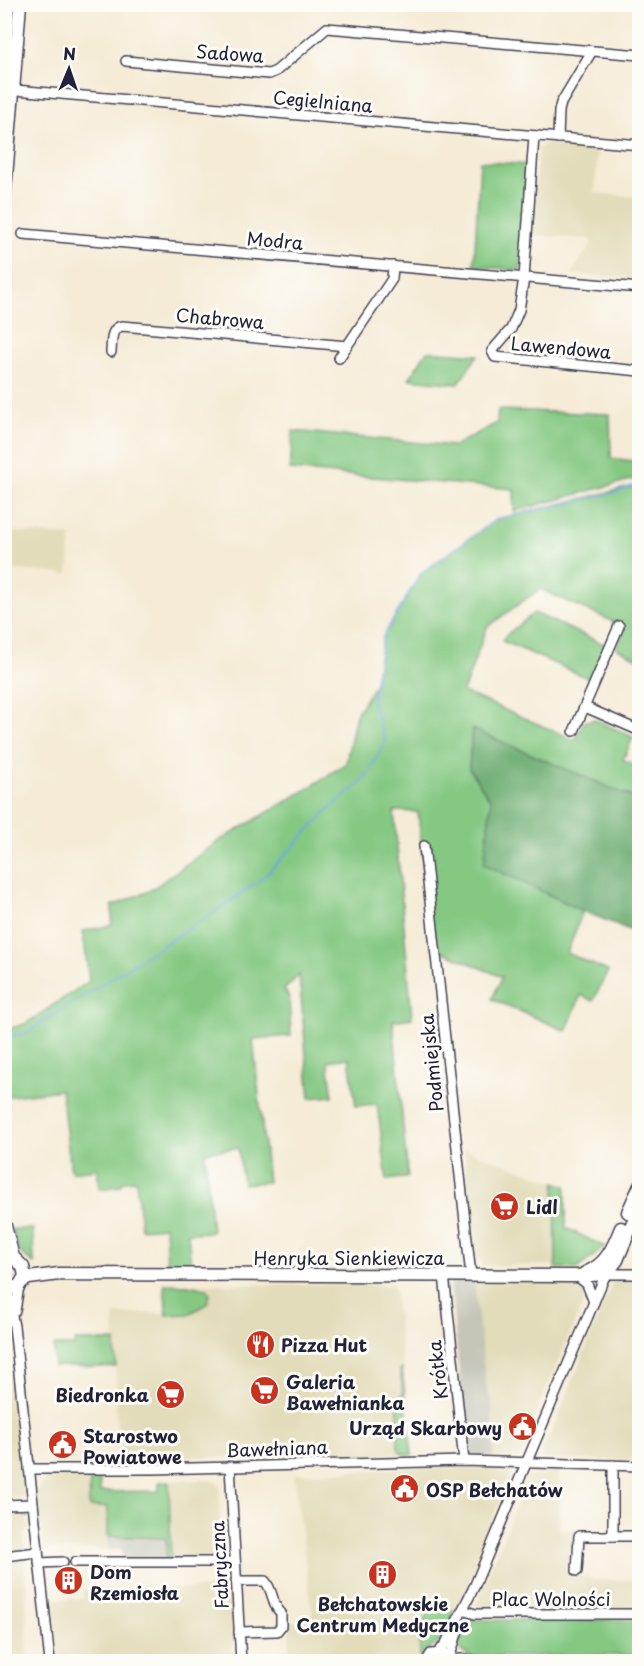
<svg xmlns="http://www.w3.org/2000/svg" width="644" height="1666" viewBox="0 0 644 1666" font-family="'Playpen Sans',sans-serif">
	<rect width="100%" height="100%" fill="#fdfcf7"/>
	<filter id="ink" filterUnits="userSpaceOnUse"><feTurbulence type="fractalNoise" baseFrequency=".0167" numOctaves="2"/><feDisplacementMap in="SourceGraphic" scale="12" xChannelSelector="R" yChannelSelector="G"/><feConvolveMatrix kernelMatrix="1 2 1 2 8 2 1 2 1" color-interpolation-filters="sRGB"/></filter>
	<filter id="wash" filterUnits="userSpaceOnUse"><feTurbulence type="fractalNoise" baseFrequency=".008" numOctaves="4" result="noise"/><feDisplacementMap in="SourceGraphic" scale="24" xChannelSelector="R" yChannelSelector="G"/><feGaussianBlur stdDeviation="1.35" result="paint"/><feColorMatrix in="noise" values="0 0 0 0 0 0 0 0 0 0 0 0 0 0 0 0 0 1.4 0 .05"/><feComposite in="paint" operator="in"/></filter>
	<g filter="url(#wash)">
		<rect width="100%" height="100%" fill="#f5ebd6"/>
		<g fill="#e3dcba">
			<polygon points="545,144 594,149 597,154 595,193 639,197 639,280 571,274 591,244 591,239 532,235 538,149"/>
			<polygon points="4,531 71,536 68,574 5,569"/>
			<polygon points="464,1149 555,1182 556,1265 482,1266 482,1260 475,1260"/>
			<polygon points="639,1278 639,1461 541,1459 541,1451 552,1431 612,1284 617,1279"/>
			<polygon points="474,1281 578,1284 582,1285 587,1294 524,1441 525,1450 518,1458 493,1457 492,1401 487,1391"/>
			<polygon points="164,1284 394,1285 412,1454 289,1457 121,1457 122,1429 117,1429 114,1314 166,1313"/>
			<polygon points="4,1329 5,1329 26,1498 5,1498"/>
			<polygon points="433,1467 508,1467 512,1470 512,1474 482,1543 486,1545 440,1643 427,1650 420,1658 412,1661 289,1662 289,1623 313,1618 294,1474"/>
			<polygon points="535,1469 560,1470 559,1529 576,1530 574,1576 591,1577 592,1580 639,1580 639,1608 481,1608 476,1606 528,1475"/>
			<polygon points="49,1474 90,1475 89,1507 108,1507 108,1550 43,1549 37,1491"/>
			<polygon points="211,1480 219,1484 221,1560 171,1560 169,1481"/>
			<polygon points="4,1509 27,1509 29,1531 24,1533 28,1658 5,1658"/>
			<polygon points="227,1588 227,1593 232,1596 234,1658 231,1660 55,1661 49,1600 83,1598 83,1589"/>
		</g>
		<g fill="#c6c5b8">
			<polygon points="450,1281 474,1281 487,1391 492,1401 493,1457 472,1457 467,1450"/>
			<polygon points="108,1536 167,1537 166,1560 122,1561 122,1550 108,1550"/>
		</g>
		<g fill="#84c882" stroke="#53755e" stroke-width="1.5">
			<polygon points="480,161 528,165 520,270 474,266"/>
			<polygon points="427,351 478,355 458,384 409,379"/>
			<polygon points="498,410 610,414 611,458 639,462 639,478 514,511 514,489 290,470 293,431 454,446 497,423"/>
			<polygon points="639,485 639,659 616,648 625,627 540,589 487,627 463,692 575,740 584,722 594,719 633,737 623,760 639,767 639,800 472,730 469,769 491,801 485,864 583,911 567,953 608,971 593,1001 581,995 566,1031 492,999 502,977 432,947 418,812 394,811 412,1018 393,1021 408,1177 387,1180 377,1104 356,1106 349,1058 328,1061 333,1096 310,1098 299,975 284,990 289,997 291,1036 253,1039 268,1182 243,1184 238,1148 205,1152 212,1232 188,1233 191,1265 167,1266 165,1227 141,1229 136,1180 123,1181 120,1186 99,1189 97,1169 71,1172 61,1090 5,1097 5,1030 25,1024 89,981 83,931 112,925 112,906 149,891 219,841 304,791 346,763 356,714 374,686 383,637 421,573 497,519"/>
			<polygon points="534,613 606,645 592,680 502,641 505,636"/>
			<polygon points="555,1182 566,1186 566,1228 605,1247 577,1269 556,1268"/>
			<path d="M12,1229H33L34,1264C18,1253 17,1248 12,1229Z"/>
			<polygon points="164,1284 188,1285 207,1289 210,1294 208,1303 189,1314 167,1315"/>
			<polygon points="75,1341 115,1341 116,1367 54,1366 54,1346 75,1346"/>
			<polygon points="402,1369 412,1454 412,1455 403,1454 398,1449 398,1396 403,1395 400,1370"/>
			<polygon points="90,1475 100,1475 100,1492 159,1491 159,1482 169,1481 171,1560 166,1560 166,1538 108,1536 108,1507 89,1507"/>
			<polygon points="434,1602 455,1612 442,1641 427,1650 420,1658 420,1629"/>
			<polygon points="472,1620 639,1620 639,1655 471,1657 461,1651 458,1643 467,1625"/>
		</g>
		<polygon fill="#6bac70" stroke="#466756" stroke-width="1.5" points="472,729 639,800 639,934 583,911 484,864 491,801 469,768"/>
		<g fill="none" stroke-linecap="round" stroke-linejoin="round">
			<polyline stroke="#70a5dd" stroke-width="2" points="4,1036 24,1034 221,908 264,877 328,810 364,780 385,742 372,700 383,637 421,573 497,519 615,492 640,484"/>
		</g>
	</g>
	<g filter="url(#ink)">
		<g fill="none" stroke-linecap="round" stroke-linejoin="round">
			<defs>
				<g id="minor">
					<polyline points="126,61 269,74 276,71 327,28 640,55"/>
					<polyline points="4,89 640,145"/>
					<polyline points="534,136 524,278 519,310 511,329 492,351 495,357 640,371"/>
					<polyline points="558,138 559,111 561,103 592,51"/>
					<polyline points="23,234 640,288"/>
					<path d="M111,352C112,342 110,328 122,326L347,346"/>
					<polyline points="339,358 392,279 393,266"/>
					<polyline points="585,707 640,731"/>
					<polyline points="574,731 619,626"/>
					<polyline points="424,846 471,1276"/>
					<polyline points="606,1274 640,1274"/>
					<polyline points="444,1275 464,1461"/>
					<polyline points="577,1276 587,1284 594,1302"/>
					<polyline points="6,1287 14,1326 50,1662"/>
					<polyline points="15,1311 19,1286"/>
					<polyline points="613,1465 613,1536"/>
					<polyline points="230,1466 241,1662"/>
					<polyline points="29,1469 152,1469 464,1461 640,1466"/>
					<polyline points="4,1505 33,1504"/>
					<polyline points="4,1556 38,1552"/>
					<polyline points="75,1562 235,1562"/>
					<polyline points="39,1563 63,1562"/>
					<polyline points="577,1571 579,1536 640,1536"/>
					<path d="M236,1581H265C274,1591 271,1604 281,1613V1626L277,1631L239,1632"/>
					<polyline points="463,1610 475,1614 640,1614"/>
					<polyline points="439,1652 446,1643 475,1585 607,1271"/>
					<polyline points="449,1659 459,1627"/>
					<polyline points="449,1660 462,1659 486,1662"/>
					<polyline points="426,1662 431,1654 443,1653"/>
				</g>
				<g id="major">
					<polyline points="4,202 20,4"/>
					<polyline points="628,1212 640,1186"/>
					<polyline points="4,1222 13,1257 23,1267 25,1276 19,1286 10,1288 4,1286"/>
					<path d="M585,1273C606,1265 613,1248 621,1228"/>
					<polyline points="23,1281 29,1278 59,1274 576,1276 606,1274 617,1260 640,1205"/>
				</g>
			</defs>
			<use href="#minor" stroke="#424052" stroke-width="12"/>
			<use href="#major" stroke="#424052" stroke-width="15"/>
			<use href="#minor" stroke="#fff" stroke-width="9"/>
			<use href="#major" stroke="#fff" stroke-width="12"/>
		</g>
	</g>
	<defs>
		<symbol id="supermarket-disc" viewBox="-11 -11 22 22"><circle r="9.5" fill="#c8321e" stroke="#fdfcf7"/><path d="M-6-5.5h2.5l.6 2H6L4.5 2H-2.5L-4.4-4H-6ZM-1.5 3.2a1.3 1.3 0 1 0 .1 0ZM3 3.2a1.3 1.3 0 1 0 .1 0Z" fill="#fff"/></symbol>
		<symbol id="restaurant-disc" viewBox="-11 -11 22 22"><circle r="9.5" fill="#c8321e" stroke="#fdfcf7"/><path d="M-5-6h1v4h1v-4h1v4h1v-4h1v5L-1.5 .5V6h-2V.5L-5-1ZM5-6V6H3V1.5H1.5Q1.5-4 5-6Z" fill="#fff"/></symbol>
		<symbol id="civic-disc" viewBox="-11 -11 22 22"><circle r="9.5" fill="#c8321e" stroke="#fdfcf7"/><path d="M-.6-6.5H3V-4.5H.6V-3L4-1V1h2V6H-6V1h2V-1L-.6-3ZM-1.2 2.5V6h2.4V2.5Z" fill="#fff"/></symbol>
		<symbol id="building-disc" viewBox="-11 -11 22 22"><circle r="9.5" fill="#c8321e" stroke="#fdfcf7"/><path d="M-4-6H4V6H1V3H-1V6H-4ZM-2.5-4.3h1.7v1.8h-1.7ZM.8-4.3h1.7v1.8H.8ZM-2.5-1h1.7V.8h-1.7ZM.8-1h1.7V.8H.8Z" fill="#fff"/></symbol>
	</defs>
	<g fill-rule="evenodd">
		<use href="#supermarket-disc" x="488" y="1190" width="33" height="33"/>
		<use href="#restaurant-disc" x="244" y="1328" width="33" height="33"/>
		<use href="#supermarket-disc" x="248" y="1374" width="33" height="33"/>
		<use href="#supermarket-disc" x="154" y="1378" width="33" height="33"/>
		<use href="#civic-disc" x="506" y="1410" width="33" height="33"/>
		<use href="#civic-disc" x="46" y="1428" width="33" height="33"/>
		<use href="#civic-disc" x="388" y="1472" width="33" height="33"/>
		<use href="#building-disc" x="366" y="1558" width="33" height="33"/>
		<use href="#building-disc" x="52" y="1564" width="33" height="33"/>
	</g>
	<g text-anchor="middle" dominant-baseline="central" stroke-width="6" stroke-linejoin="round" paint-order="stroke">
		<g font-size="18" fill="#22223b" stroke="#fdfcf7">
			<text transform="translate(230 53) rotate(4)">Sadowa</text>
			<text transform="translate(323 101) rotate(5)">Cegielniana</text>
			<text transform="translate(275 240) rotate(5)">Modra</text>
			<text transform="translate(220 318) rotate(5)">Chabrowa</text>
			<text transform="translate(561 347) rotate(5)">Lawendowa</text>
			<text transform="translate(431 1063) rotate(-96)">Podmiejska</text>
			<text x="349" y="1257">Henryka Sienkiewicza</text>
			<text transform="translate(437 1370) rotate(-97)">Krótka</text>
			<text transform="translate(277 1448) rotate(-2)">Bawełniana</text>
			<text transform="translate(219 1565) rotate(-93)">Fabryczna</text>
			<text x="551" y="1598">Plac Wolności</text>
		</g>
		<g font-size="18" font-weight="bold" fill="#22223b" stroke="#fdfcf7" text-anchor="start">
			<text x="526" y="1206">Lidl</text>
			<text x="281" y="1344">Pizza Hut</text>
			<text x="286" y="1381">Galeria<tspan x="286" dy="21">Bawełnianka</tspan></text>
			<text x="149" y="1394" text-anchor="end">Biedronka</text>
			<text x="502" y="1427" text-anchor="end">Urząd Skarbowy</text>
			<text x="83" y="1435">Starostwo<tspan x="83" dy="21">Powiatowe</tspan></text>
			<text x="426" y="1489">OSP Bełchatów</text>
			<text x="90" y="1571">Dom<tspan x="90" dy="21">Rzemiosła</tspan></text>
			<text x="383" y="1603" text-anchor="middle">Bełchatowskie<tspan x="383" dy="21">Centrum Medyczne</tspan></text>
		</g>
	</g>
	<rect width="644" height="1666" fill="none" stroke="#fdfcf7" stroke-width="24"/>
	<g transform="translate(69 69) rotate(2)" stroke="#fdfcf7" stroke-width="4.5" paint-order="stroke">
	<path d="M0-4.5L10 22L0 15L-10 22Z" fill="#22223b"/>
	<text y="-9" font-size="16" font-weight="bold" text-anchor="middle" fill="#22223b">N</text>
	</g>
</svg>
